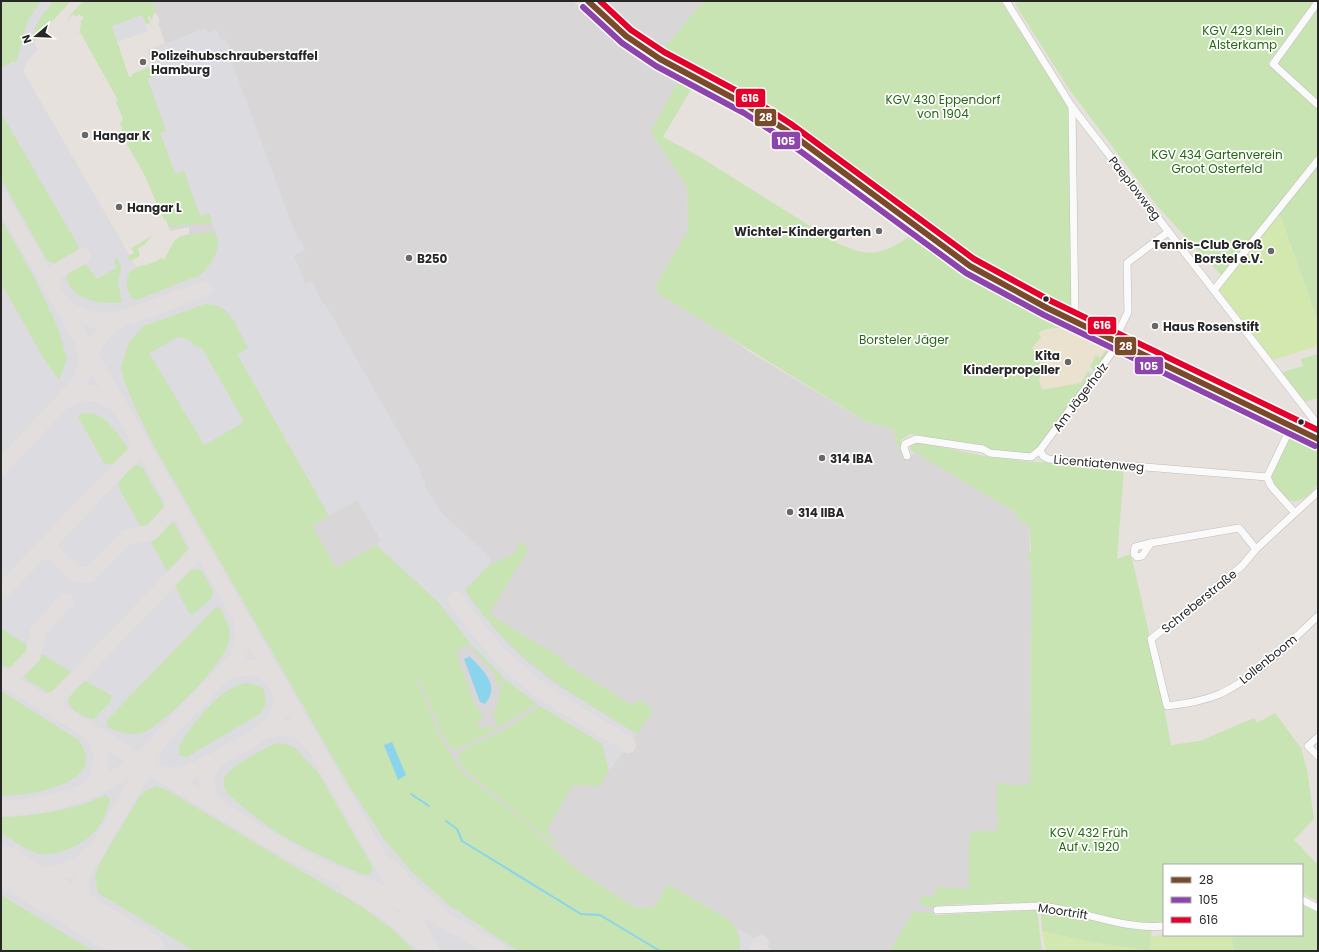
<svg xmlns="http://www.w3.org/2000/svg" width="1319" height="952" viewBox="0 0 1319 952" font-family="Poppins,sans-serif">
	<rect width="100%" height="100%" fill="#e6e1dc"/>
	<g fill="#d9d6d8">
		<polygon points="152,1 573,1 612,36 642,58 679,79 652,129 653,136 687,186 688,230 656,285 750,352 867,422 893,429 903,456 911,455 918,451 1015,512 1017,518 1029,525 1031,586 1030,785 1008,785 1000,821 998,821 999,831 973,831 969,836 969,889 942,905 933,915 919,951 696,951 483,816 328,575 185,235 189,234 189,227 170,231 120,100 128,80 155,70 148,50 165,43 158,23 160,22"/>
		<polygon points="601,1 704,1 663,49 635,31"/>
	</g>
	<polygon fill="#eae1cf" points="1069,328 1107,350 1100,358 1096,355 1081,383 1042,390 1032,348 1040,337 1038,333 1046,329"/>
	<g fill="#dcdbe0">
		<polygon points="1,1 71,1 33,41 38,49 26,63 23,71 137,268 157,261 161,258 164,260 176,239 214,256 217,246 216,235 209,213 200,216 184,171 175,175 160,133 166,130 147,78 155,70 148,50 206,28 208,33 217,30 221,40 226,39 229,48 227,49 294,230 299,240 301,239 305,251 294,255 305,284 312,281 323,304 325,304 421,471 419,472 426,483 424,484 440,511 489,557 491,563 465,590 476,606 505,641 531,665 559,686 637,734 609,771 602,744 539,705 505,679 472,646 438,602 376,545 381,541 357,500 329,516 237,354 248,347 229,314 226,310 215,304 257,431 256,449 415,702 483,816 696,951 1,951"/>
		<polygon points="142,15 148,31 118,42 112,26"/>
		<polygon points="736,927 775,951 739,951 740,938"/>
	</g>
	<g fill="#c7e4b2" fill-rule="evenodd">
		<polygon points="1,1 41,1 28,20 16,63 14,61 1,68"/>
		<polygon points="53,1 71,1 30,45 37,23"/>
		<path d="M83,1H152L157,12L153,14L152,21L149,15L148,17L153,29L150,23L146,24L142,15L112,26L129,77L133,76L132,74L149,67L151,70H155L157,75L147,79L166,131L160,133L175,174L184,171L200,216L209,213L212,221L210,223C196,225 184,223 170,228L166,220H164L144,174L120,132L122,131V127L120,125L123,118L116,103L118,100L80,32L76,34L80,31L81,21L84,18L79,14L76,17L73,14L66,24L72,13Z"/>
		<polygon points="704,1 1001,1 1068,107 1073,311 974,259 771,109 663,49"/>
		<polygon points="1018,1 1314,1 1268,63 1318,110 1318,155 1222,276 1158,207 1069,89 1015,4"/>
		<polygon points="1318,7 1318,102 1277,63"/>
		<path d="M679,79L693,86L663,137L700,157L837,243C872,259 881,255 912,235L990,287L1069,327L1046,329L1038,333L1041,337L1032,348L1033,350L1046,358L1039,379L1042,390L1081,383L1088,371L1092,375L1033,456L995,452L985,446L910,434L901,440L902,452L900,453L893,429L867,422L659,294L656,285L688,230L687,186L653,136L652,129Z"/>
		<path d="M1,113L79,247C75,257 56,269 47,260L1,179Z"/>
		<polygon points="1318,164 1318,322 1279,212"/>
		<polygon points="1,219 34,277 58,328 67,359 59,380 44,359 1,283"/>
		<path d="M213,232C226,243 210,267 200,275L137,300L131,298C128,293 127,287 127,282C127,262 151,268 161,258L164,260L174,241L181,236Z"/>
		<polygon points="152,236 144,245 138,248 140,256 132,260 129,260 127,257 134,253 131,248"/>
		<path d="M117,256L121,268L118,283L122,302C101,305 72,301 66,277C68,271 80,264 86,264L97,279L117,267L114,262Z"/>
		<path d="M205,304C230,304 237,328 248,348L237,354L329,516L312,526L336,568L376,545L438,602L471,644L458,649L457,656L476,707L480,711L483,718L477,720L480,729L490,726L495,728L498,727L493,713C502,704 497,689 505,679L537,704L498,728L454,751L444,738L418,676L416,677L441,739L462,772L525,822L578,871L633,906L642,908L654,907L668,884L729,920C738,929 742,938 739,951H518L449,905L411,871L384,839L348,784L155,448L135,407L124,380L121,367L129,342L144,326ZM178,337L190,340L193,345L202,348L244,422L206,444L204,445L148,351L152,352ZM384,745L406,775L398,780Z"/>
		<polygon points="1079,331 1109,346 1108,351 1095,371 1090,367 1096,355 1100,358 1106,350 1077,333"/>
		<polygon points="1318,354 1318,398 1304,402 1280,373 1303,366 1301,359"/>
		<path d="M89,413C106,414 118,435 128,448C127,457 113,468 104,463L78,417L81,414Z"/>
		<path d="M1290,436L1318,449V485C1312,491 1306,499 1297,501C1286,503 1273,486 1271,476Z"/>
		<polygon points="913,441 989,457 1033,462 1058,462 1124,468 1117,559 1131,554 1155,660 1171,745 1200,741 1254,718 1257,723 1275,713 1301,748 1307,770 1314,819 1294,840 1318,865 1318,901 1302,894 1302,865 1164,865 1164,924 1152,925 1150,951 1096,943 1042,931 1040,902 942,905 939,908 921,905 919,903 922,897 927,895 931,898 938,887 969,889 969,836 973,831 998,831 997,821 1000,821 1000,818 997,816 997,787 1000,783 1006,783 1008,785 1030,785 1031,586 1030,568 1031,565 1028,556 1031,551 1029,525 1017,518 1015,512 922,457 919,451 916,453 911,451 910,444"/>
		<path d="M138,465L143,468L165,508L163,512L147,529L139,524L119,488C117,478 128,465 138,465Z"/>
		<polygon points="172,522 175,524 188,549 171,571 168,572 151,543 166,524"/>
		<path d="M521,541L526,544L524,547L528,550L489,614L563,659L562,662L634,706L638,699L649,706L652,712L637,734C566,690 513,661 465,590L491,563L493,564L515,553Z"/>
		<polygon points="196,569 202,571 213,592 211,599 193,614 189,613 177,590 175,584 190,571"/>
		<path d="M219,607L221,609C225,619 232,629 229,641C225,663 163,726 142,733C132,736 116,732 107,726V720L215,608Z"/>
		<polygon points="1,628 31,648 15,667 11,669 1,664"/>
		<polygon points="474,647 502,676 498,688 493,671 471,648"/>
		<polygon points="42,654 73,673 52,693 47,692 23,677 24,672"/>
		<path d="M83,680L111,695V701L94,719C86,719 71,710 68,702L69,698Z"/>
		<path d="M247,683L259,686L264,690L266,703L260,714L187,757L179,755V747L181,742C196,721 219,687 247,683Z"/>
		<path d="M1,691L77,739C114,783 29,796 1,796Z"/>
		<polygon points="540,706 602,744 609,771 599,786 573,785 547,829 557,847 464,769 458,760 459,754 470,745 501,732"/>
		<path d="M276,743L287,744L295,748L319,774L372,866C374,872 369,875 364,875C320,856 277,838 241,805C233,798 221,791 224,779C228,767 264,749 276,743Z"/>
		<polygon points="156,786 167,790 365,909 393,930 415,951 194,951 98,893 95,876 99,864 140,796 145,791"/>
		<path d="M106,795L110,799C106,826 86,845 60,852C53,853 43,856 36,853C24,849 12,839 1,833V817C39,816 71,810 106,795Z"/>
		<polygon points="1,895 93,951 1,951"/>
		<polygon points="1302,903 1318,911 1318,951 1234,951 1231,935 1302,935"/>
		<polygon points="1037,910 1042,951 890,951 913,912 935,912 933,915"/>
	</g>
	<g fill="#d3e8af">
		<polygon points="1279,212 1318,323 1318,346 1273,360 1218,289"/>
		<polygon points="1042,931 1096,943 1149,951 1046,951"/>
		<polygon points="1164,934 1231,935 1234,951 1150,951 1151,937"/>
	</g>
	<g fill="#8ad4ee">
		<path d="M468,655C481,668 502,685 485,704L480,702L464,659L469,657Z"/>
		<polygon points="392,742 406,775 398,780 384,745"/>
	</g>
	<g fill="none" stroke-linecap="round" stroke-linejoin="round">
		<g stroke="#8ad4ee" stroke-width="2">
			<polyline points="411,794 429,806"/>
			<polyline points="446,821 457,829 462,841 581,914 600,915 660,951"/>
		</g>
		<g stroke="#e1dedd" stroke-width="16">
			<polyline points="1,199 432,951"/>
			<path d="M51,287C48,271 72,263 84,256"/>
			<path d="M63,305C94,330 119,320 153,308C170,301 188,295 205,289"/>
			<path d="M88,361C93,342 105,329 121,320"/>
			<path d="M67,400C84,389 103,392 117,405"/>
			<polyline points="1,467 79,384 86,365 84,347"/>
			<polyline points="39,553 45,550 51,551 77,575 89,575 127,537 152,532 172,510 172,498"/>
			<polyline points="1,592 133,455 138,447 137,437"/>
			<path d="M456,599C478,633 505,664 538,688C567,709 599,725 628,745"/>
			<polyline points="1,677 290,852 327,871 433,914 499,951"/>
			<polyline points="1,677 14,675 33,656 38,631 66,601"/>
			<polyline points="41,701 50,702 58,697 195,554 197,548 196,540"/>
			<path d="M263,731C280,726 297,726 310,740"/>
			<path d="M162,774L178,776L189,773C207,764 264,735 274,721C299,685 256,653 223,675"/>
			<path d="M85,791C105,777 106,748 89,731"/>
			<path d="M217,807C204,793 203,773 218,759"/>
			<path d="M1,809C51,807 100,792 140,761L237,659L243,639L242,622"/>
			<polyline points="391,867 410,888 436,910"/>
			<path d="M12,870C39,879 68,877 90,855"/>
			<polyline points="350,889 386,912 421,942"/>
			<path d="M97,922C83,909 78,894 82,875L152,757"/>
			<polyline points="756,951 761,943"/>
		</g>
		<polyline stroke="#e1dedd" stroke-width="39" points="1,864 145,951"/>
		<defs>
			<g id="street">
				<polyline points="1006,1 1072,107 1318,425"/>
				<polyline points="1318,2 1273,64 1318,105"/>
				<polyline points="1072,107 1075,322"/>
				<polyline points="1214,290 1318,160"/>
				<polyline points="1114,341 1128,312 1127,263 1168,232"/>
				<polyline points="1291,427 1267,477 1271,486 1295,513 1318,492"/>
				<polyline points="1040,450 1043,456 1048,459 1267,477"/>
				<polyline points="907,456 904,448 905,444 916,439 983,449 990,453 1031,457 1040,450 1119,343"/>
				<path d="M1295,513L1256,549L1242,566L1151,639L1167,706C1185,704 1203,701 1220,694C1258,676 1288,644 1318,616"/>
				<polyline points="1151,543 1239,528 1256,549"/>
				<polygon points="1151,543 1142,556 1137,557 1134,554 1135,547"/>
				<polyline points="1318,737 1308,746 1318,756"/>
				<polyline points="1302,900 1318,908"/>
				<path d="M937,910L1039,906C1081,909 1121,930 1164,926"/>
			</g>
			<polyline id="secondary" points="588,1 626,36 660,59 748,106 786,130 970,266 1047,308 1318,439"/>
		</defs>
		<use href="#street" stroke="#bfbdbe" stroke-width="8"/>
		<use href="#secondary" stroke="#bfbdbe" stroke-width="10"/>
		<use href="#street" stroke="#fbfafa" stroke-width="7"/>
		<use href="#secondary" stroke="#fbfafa" stroke-width="9"/>
		<defs>
			<polyline id="bus-1" points="588,1 626,36 660,59 748,106 786,130 970,266 1047,308 1318,439"/>
			<polyline id="bus-2" points="583,7 622,43 656,66 744,113 781,137 966,273 1044,315 1315,446"/>
			<polyline id="bus-3" points="600,1 631,30 664,52 752,99 791,124 974,259 1051,301 1318,430"/>
		</defs>
		<use href="#bus-1" stroke="#fff" stroke-width="9"/>
		<use href="#bus-2" stroke="#fff" stroke-width="9"/>
		<use href="#bus-3" stroke="#fff" stroke-width="9"/>
		<use href="#bus-1" stroke="#7a4b2a" stroke-width="6"/>
		<use href="#bus-2" stroke="#8e44ad" stroke-width="6"/>
		<use href="#bus-3" stroke="#e4002b" stroke-width="6"/>
	</g>
	<g fill="#6a6866" stroke="#fff" stroke-width="1.5">
		<circle cx="143" cy="62" r="4"/>
		<circle cx="85" cy="135" r="4"/>
		<circle cx="119" cy="207" r="4"/>
		<circle cx="879" cy="231" r="4"/>
		<circle cx="1271" cy="251" r="4"/>
		<circle cx="409" cy="258" r="4"/>
		<circle cx="1155" cy="326" r="4"/>
		<circle cx="1068" cy="362" r="4"/>
		<circle cx="822" cy="458" r="4"/>
		<circle cx="790" cy="512" r="4"/>
	</g>
	<g fill="#272727" stroke="#fff" stroke-width="1.5">
		<circle cx="1046" cy="299" r="3.5"/>
		<circle cx="1301" cy="422" r="3.5"/>
	</g>
	<g text-anchor="middle" dominant-baseline="central" stroke-width="3.5" stroke-linejoin="round" paint-order="stroke">
		<g font-size="12" fill="#266714" stroke="#fff">
			<text x="1243" y="30">KGV 429 Klein<tspan x="1243" dy="14">Alsterkamp</tspan></text>
			<text x="943" y="99">KGV 430 Eppendorf<tspan x="943" dy="14">von 1904</tspan></text>
			<text x="1217" y="154">KGV 434 Gartenverein<tspan x="1217" dy="14">Groot Osterfeld</tspan></text>
			<text x="904" y="339">Borsteler Jäger</text>
			<text x="1089" y="832">KGV 432 Früh<tspan x="1089" dy="14">Auf v. 1920</tspan></text>
		</g>
		<g font-size="12" font-weight="bold" fill="#272727" stroke="#fff" text-anchor="start">
			<text x="151" y="55">Polizeihubschrauberstaffel<tspan x="151" dy="14">Hamburg</tspan></text>
			<text x="93" y="135">Hangar K</text>
			<text x="127" y="207">Hangar L</text>
			<text x="871" y="231" text-anchor="end">Wichtel-Kindergarten</text>
			<text x="1263" y="244" text-anchor="end">Tennis-Club Groß<tspan x="1263" dy="14">Borstel e.V.</tspan></text>
			<text x="417" y="258">B250</text>
			<text x="1163" y="326">Haus Rosenstift</text>
			<text x="1060" y="355" text-anchor="end">Kita<tspan x="1060" dy="14">Kinderpropeller</tspan></text>
			<text x="830" y="458">314 IBA</text>
			<text x="798" y="512">314 IIBA</text>
		</g>
		<g font-size="12" fill="#272727" stroke="#fff">
			<text transform="translate(1135 188) rotate(52)">Paeplowweg</text>
			<text transform="translate(1080 397) rotate(-53)">Am Jägerholz</text>
			<text transform="translate(1099 463) rotate(5)">Licentiatenweg</text>
			<text transform="translate(1199 601) rotate(-39)">Schreberstraße</text>
			<text transform="translate(1268 659) rotate(-39)">Lollenboom</text>
			<text transform="translate(1063 911) rotate(9)">Moortrift</text>
		</g>
	</g>
	<g stroke="#fff" stroke-width="1.5">
		<rect x="735" y="88" width="31" height="20" rx="4" fill="#e4002b"/>
		<rect x="754" y="108" width="23" height="19" rx="4" fill="#7a4b2a"/>
		<rect x="771" y="131" width="30" height="19" rx="4" fill="#8e44ad"/>
		<rect x="1087" y="316" width="30" height="19" rx="4" fill="#e4002b"/>
		<rect x="1114" y="336" width="23" height="20" rx="4" fill="#7a4b2a"/>
		<rect x="1134" y="356" width="30" height="19" rx="4" fill="#8e44ad"/>
	</g>
	<g font-size="11" text-anchor="middle" font-weight="bold" fill="#fff">
		<text x="750" y="102">616</text>
		<text x="766" y="121">28</text>
		<text x="786" y="145">105</text>
		<text x="1102" y="329">616</text>
		<text x="1126" y="350">28</text>
		<text x="1149" y="370">105</text>
	</g>
	<rect width="1319" height="952" fill="none" stroke="#272727" stroke-width="4"/>
	<rect x="1163" y="864" width="140" height="72" fill="#ffffff" stroke="#a9a9a9"/>
	<rect x="1171" y="877" width="20" height="6" fill="#7a4b2a" stroke="#a9a9a9"/>
	<text x="1199" y="884" font-size="12" fill="#272727">28</text>
	<rect x="1171" y="897" width="20" height="6" fill="#8e44ad" stroke="#a9a9a9"/>
	<text x="1199" y="904" font-size="12" fill="#272727">105</text>
	<rect x="1171" y="917" width="20" height="6" fill="#e4002b" stroke="#a9a9a9"/>
	<text x="1199" y="924" font-size="12" fill="#272727">616</text>
	<g transform="translate(36 36) rotate(251)" stroke="#ffffff" stroke-width="3" paint-order="stroke">
	<path d="M0-3L7 15L0 10L-7 15Z" fill="#272727"/>
	<text y="-6" font-size="11" font-weight="bold" text-anchor="middle" fill="#272727">N</text>
	</g>
</svg>
